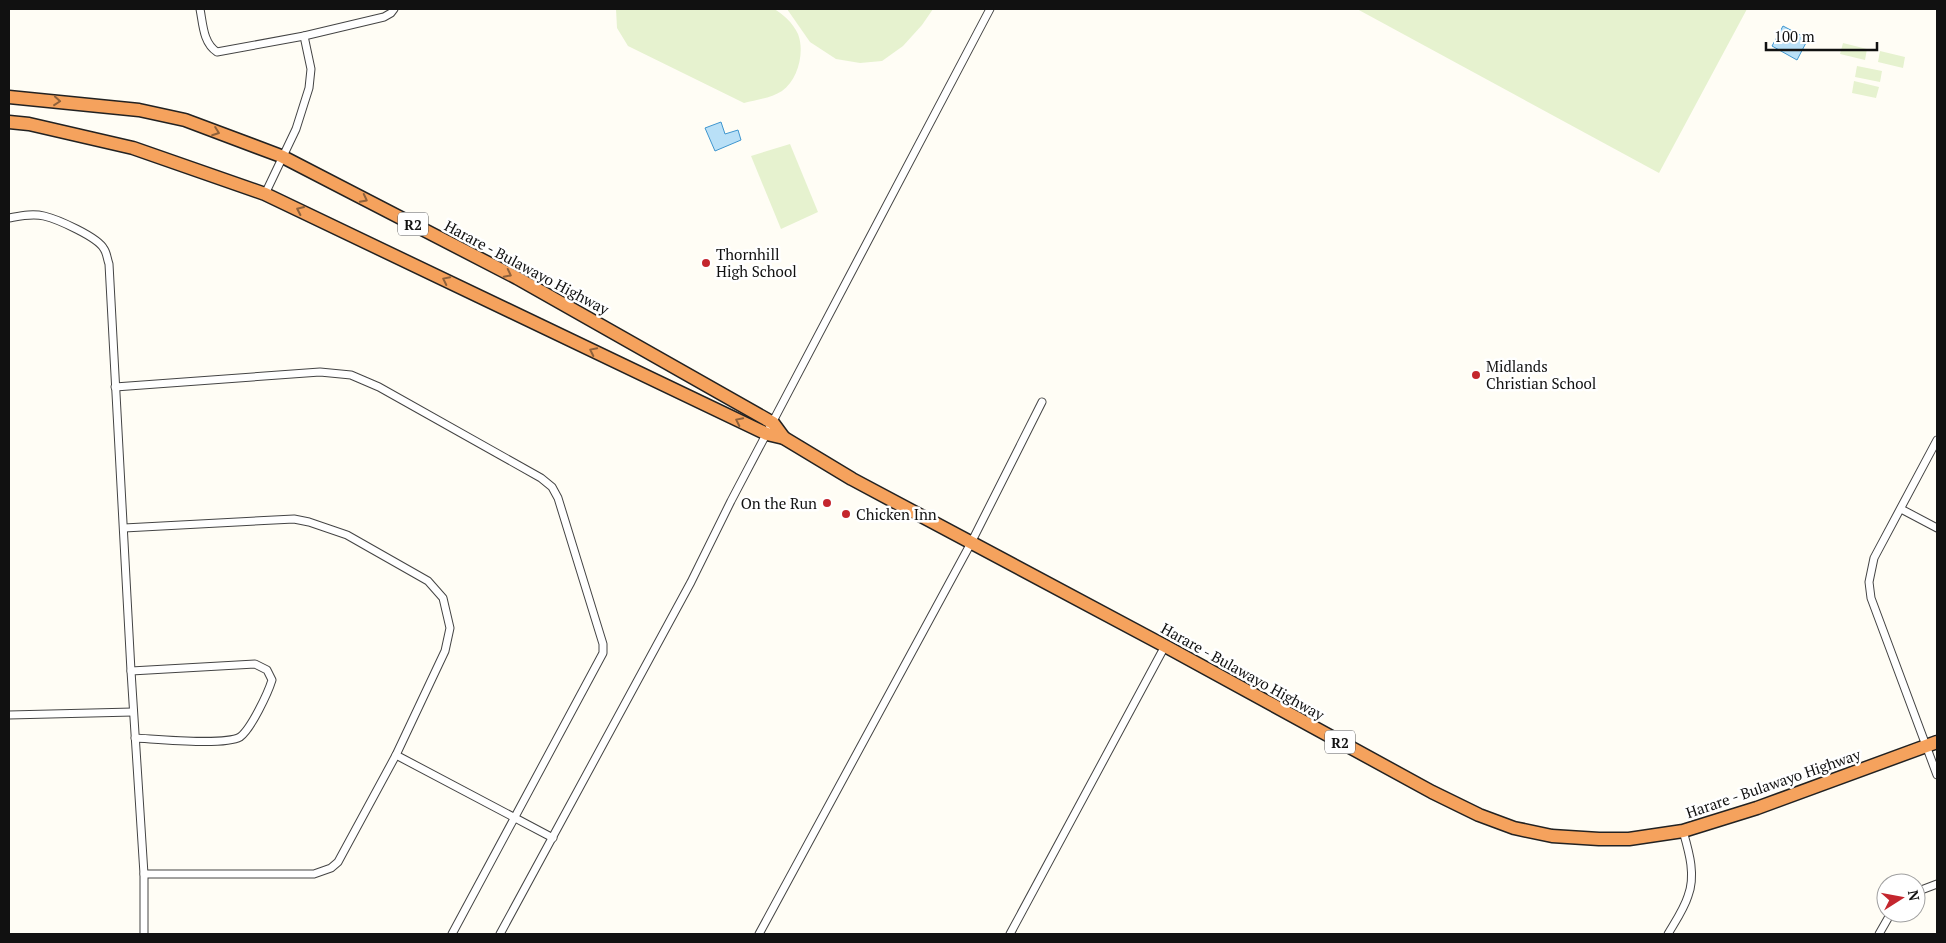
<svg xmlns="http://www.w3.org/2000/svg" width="1946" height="943" viewBox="0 0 1946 943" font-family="'PT Serif',serif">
	<rect width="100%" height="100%" fill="#fffdf5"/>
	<g fill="#e6f2cf">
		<path d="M616,9H774C783,14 793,23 798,34C805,52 798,80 782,91C771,98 756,100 744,103L628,46L617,28Z"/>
		<polygon points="787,9 933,9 922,25 903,46 882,61 860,63 836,59 810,42"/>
		<polygon points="1357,9 1747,9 1659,173"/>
		<polygon points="1843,43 1867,49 1865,60 1840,54"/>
		<polygon points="1880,51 1905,57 1903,68 1878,62"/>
		<polygon points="1857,66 1882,71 1880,82 1855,77"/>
		<polygon points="1854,81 1879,87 1876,98 1852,93"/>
		<polygon points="790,144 818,212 781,229 751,156"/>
	</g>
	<g fill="#b9e0f7" stroke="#3f96cf">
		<polygon points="1783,26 1808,39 1797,60 1772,46"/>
		<polygon points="721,122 725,134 738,130 741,140 715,151 705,128"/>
	</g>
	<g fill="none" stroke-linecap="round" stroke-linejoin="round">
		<defs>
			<g id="street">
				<path d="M200,9C203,24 203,43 217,52L304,36L384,17L391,13L394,9"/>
				<polyline points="265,194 296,129 309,88 311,69 304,36"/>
				<path d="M9,218C20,216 32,213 44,216C57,219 98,237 104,249C107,253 107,259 109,264L131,671L144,874V934"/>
				<polyline points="115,387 320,372 351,375 379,387 541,478 552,487 558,498 603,644 603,653 452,934"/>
				<polyline points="1937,440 1874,558 1869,582 1871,598 1937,775"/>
				<polyline points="1901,509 1937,528"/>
				<polyline points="124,528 294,519 309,522 347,535 428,581 443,598 450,628 445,651 396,755 338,862 331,868 314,874 144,874"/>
				<path d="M131,671L255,664L267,670L272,680C268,693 251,729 240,737C224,746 156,739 135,738"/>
				<polyline points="9,715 133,712"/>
				<polyline points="396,755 553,838"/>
				<polyline points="1916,892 1937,884"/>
				<polyline points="500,934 691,582 731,501 990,9"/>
				<polyline points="759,934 971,543 1042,402"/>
				<polyline points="1010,934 1165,646"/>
				<path d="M1668,934C1675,922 1684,909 1688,896C1696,875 1689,852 1683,831"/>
				<polyline points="1879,934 1891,913"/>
			</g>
			<g id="highway">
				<polyline points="9,97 139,110 185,120 281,156 517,278 773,423 784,438"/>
				<polyline points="9,122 29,124 133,148 265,194 767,434 784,438 852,479 1165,646 1432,792 1479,815 1514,828 1552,836 1599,839 1629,839 1683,831 1757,808 1937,742"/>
			</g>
		</defs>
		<use href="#street" stroke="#444" stroke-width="9"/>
		<use href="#highway" stroke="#222" stroke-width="15"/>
		<use href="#street" stroke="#fff" stroke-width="7"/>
		<use href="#highway" stroke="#f5a25d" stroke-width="12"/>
	</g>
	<defs><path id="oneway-chevron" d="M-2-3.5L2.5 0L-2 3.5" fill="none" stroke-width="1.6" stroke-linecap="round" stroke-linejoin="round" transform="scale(1.25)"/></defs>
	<g stroke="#8e613b">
		<use href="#oneway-chevron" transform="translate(57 101) rotate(5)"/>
		<use href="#oneway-chevron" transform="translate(216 132) rotate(20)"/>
		<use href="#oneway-chevron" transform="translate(364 199) rotate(27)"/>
		<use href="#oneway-chevron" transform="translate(300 210) rotate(-155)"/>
		<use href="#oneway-chevron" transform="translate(508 274) rotate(27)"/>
		<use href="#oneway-chevron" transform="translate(446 280) rotate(-154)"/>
		<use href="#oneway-chevron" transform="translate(593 351) rotate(-154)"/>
		<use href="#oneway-chevron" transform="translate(739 421) rotate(-154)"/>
	</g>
	<g fill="#c4262e" stroke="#fff" stroke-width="2">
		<circle cx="706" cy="263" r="5"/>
		<circle cx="1476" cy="375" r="5"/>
		<circle cx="827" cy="503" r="5"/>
		<circle cx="846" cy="514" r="5"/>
	</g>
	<g text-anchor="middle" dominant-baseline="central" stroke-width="5" stroke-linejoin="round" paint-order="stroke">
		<g fill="#fff" stroke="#585858" stroke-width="1">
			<rect x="398" y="212.5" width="30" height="23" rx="4"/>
			<rect x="1325" y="730.5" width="30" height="23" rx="4"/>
		</g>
		<g font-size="14" font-weight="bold" fill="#111">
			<text x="413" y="224">R2</text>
			<text x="1340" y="742">R2</text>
		</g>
		<g font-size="15" fill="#111" stroke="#fff" text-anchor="start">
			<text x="716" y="254">Thornhill<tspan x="716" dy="17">High School</tspan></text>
			<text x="1486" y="366">Midlands<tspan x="1486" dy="17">Christian School</tspan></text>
			<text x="817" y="503" text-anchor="end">On the Run</text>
			<text x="856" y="514">Chicken Inn</text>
		</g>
		<g font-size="15" fill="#111" stroke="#fff">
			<text transform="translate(527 267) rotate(28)">Harare - Bulawayo Highway</text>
			<text transform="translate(1243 671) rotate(29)">Harare - Bulawayo Highway</text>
			<text transform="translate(1773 783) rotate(-19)">Harare - Bulawayo Highway</text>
		</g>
	</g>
	<rect width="1946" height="943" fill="none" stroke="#111111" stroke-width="20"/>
	<g transform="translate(1901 898) rotate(79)"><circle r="24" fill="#ffffff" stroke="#a0a0a0"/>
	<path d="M0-4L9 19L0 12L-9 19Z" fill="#c4262e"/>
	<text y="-8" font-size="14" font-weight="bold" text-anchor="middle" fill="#111111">N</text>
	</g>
	<path d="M1766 42v8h111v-8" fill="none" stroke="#111111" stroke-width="2.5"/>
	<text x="1774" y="42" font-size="15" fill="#111111" stroke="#ffffff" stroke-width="4" paint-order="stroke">100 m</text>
</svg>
